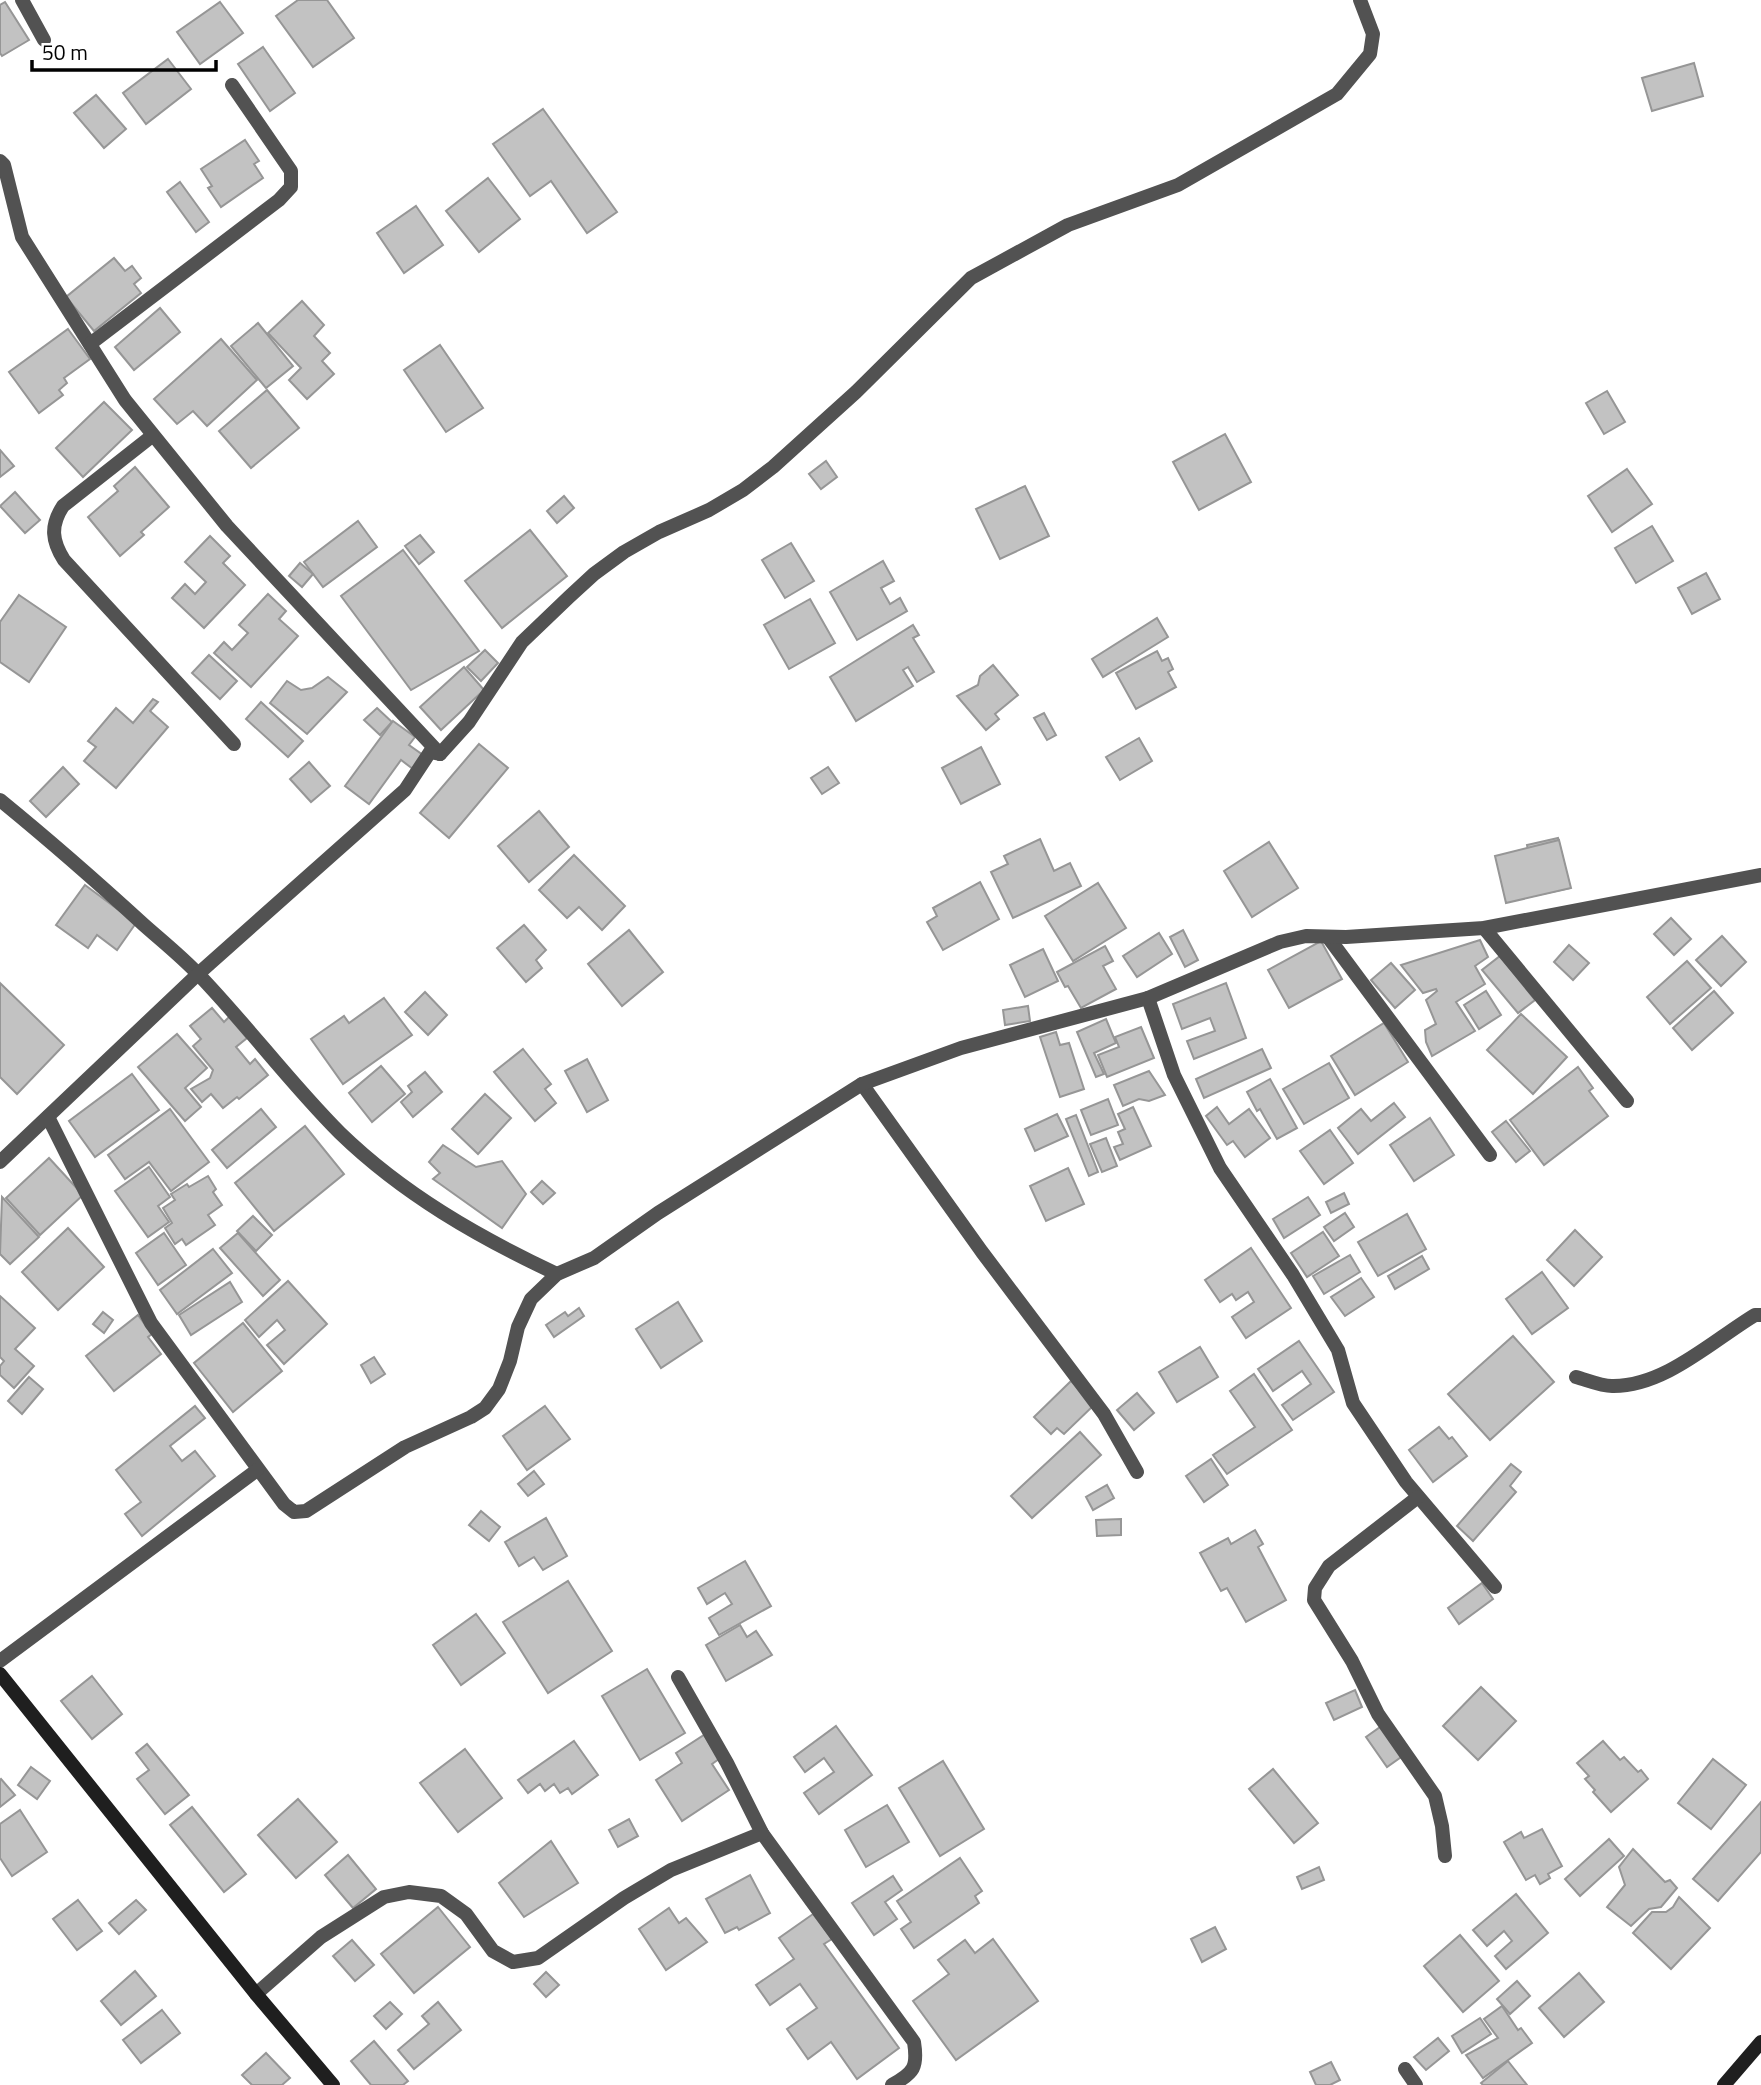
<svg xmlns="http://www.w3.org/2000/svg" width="1761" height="2085" viewBox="0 0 1761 2085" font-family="'Titillium Web',sans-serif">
	<rect width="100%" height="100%" fill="#fff"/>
	<g fill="#c2c2c2" stroke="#969696" stroke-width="2">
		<polygon points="298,0 327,0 354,38 313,67 276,16"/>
		<polygon points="5,2 29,40 2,56 0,53 0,5"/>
		<polygon points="220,2 243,33 200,64 177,32"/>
		<polygon points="263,47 295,93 270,111 238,64"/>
		<polygon points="168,59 191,89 146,124 123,93"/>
		<polygon points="1694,63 1703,96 1652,111 1642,78"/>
		<polygon points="96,95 126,129 104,148 74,113"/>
		<polygon points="543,109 617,212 587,233 551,181 530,196 493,144"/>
		<polygon points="245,140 259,161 254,164 263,178 221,207 208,188 212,186 201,169"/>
		<polygon points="488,178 520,219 479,252 446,211"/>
		<polygon points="180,182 209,222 196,232 167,192"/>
		<polygon points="416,206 443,245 404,273 377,233"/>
		<polygon points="114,258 125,271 132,266 141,278 134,284 141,293 94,331 66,297"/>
		<polygon points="302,301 324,325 314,336 330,353 322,361 334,374 307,399 289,380 301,368 268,333"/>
		<polygon points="160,308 180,332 134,370 115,347"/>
		<polygon points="258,323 293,366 266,388 231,346"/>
		<polygon points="68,329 90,359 64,378 67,383 59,390 63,395 39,413 9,372"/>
		<polygon points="221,339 257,380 207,426 193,411 177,424 154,399"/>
		<polygon points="440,345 483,408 446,432 404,370"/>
		<polygon points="267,390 299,428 251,468 219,431"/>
		<polygon points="1607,391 1625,422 1604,434 1586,403"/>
		<polygon points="104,402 132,430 83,477 56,448"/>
		<polygon points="1225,434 1251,482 1199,510 1173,462"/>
		<polygon points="0,450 14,466 0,477"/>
		<polygon points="826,461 837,477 821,489 809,474"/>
		<polygon points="135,467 169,507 141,532 144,535 120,556 88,517 118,491 114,486"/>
		<polygon points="1627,469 1652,504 1612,532 1588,496"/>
		<polygon points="1025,486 1049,536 1000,559 976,509"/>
		<polygon points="15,492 40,520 25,533 0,506"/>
		<polygon points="564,496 574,508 557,523 547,511"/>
		<polygon points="358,521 377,547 323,587 304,562"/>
		<polygon points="1652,526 1673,561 1636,583 1615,548"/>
		<polygon points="530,530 567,576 502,628 465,581"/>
		<polygon points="420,535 434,552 419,564 405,546"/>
		<polygon points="210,536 230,556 223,563 245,585 204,628 172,598 185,584 195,594 206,582 185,562"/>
		<polygon points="791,543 814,581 785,598 762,560"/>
		<polygon points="403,550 479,651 411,690 341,596"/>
		<polygon points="883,561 894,581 881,588 890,604 900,598 907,611 857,640 830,592"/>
		<polygon points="300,563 313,574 302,587 289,576"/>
		<polygon points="1706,573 1720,599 1692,614 1678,588"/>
		<polygon points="268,594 286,611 279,619 298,636 251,687 214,653 224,642 232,650 248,633 239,625"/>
		<polygon points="19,595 66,627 29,682 0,662 0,622"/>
		<polygon points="810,599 835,643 789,669 764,625"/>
		<polygon points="1157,618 1168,637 1103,677 1092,659"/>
		<polygon points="913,625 919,635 913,638 934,672 917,682 908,667 903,670 913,686 856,721 830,677"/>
		<polygon points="485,650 498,663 481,681 467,667"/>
		<polygon points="1157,651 1162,661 1168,658 1173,669 1168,672 1176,687 1136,709 1116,673"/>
		<polygon points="209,655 237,681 220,699 192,673"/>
		<polygon points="993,665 1018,695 995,714 999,719 986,730 957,696 978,685 980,676"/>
		<polygon points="464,667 484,690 441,730 420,707"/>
		<polygon points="328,677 347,692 307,734 270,703 287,681 301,690 312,688"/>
		<polygon points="153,699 158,702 150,711 168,727 116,788 84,761 96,747 88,741 116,708 133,723"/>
		<polygon points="261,702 303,741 288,757 246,719"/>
		<polygon points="377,708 392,722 380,735 364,720"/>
		<polygon points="1044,713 1056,735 1047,740 1034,718"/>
		<polygon points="393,721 415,737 409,745 423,755 413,769 401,760 369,804 345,786"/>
		<polygon points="1139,738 1152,761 1120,780 1106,757"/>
		<polygon points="479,744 508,768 449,838 420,813"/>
		<polygon points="981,747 1000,784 961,804 942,768"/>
		<polygon points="309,762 330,786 311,802 290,779"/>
		<polygon points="63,767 79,784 46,817 30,801"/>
		<polygon points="828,767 839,783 822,794 811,778"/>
		<polygon points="539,811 569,847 529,882 498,846"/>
		<polygon points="1558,838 1570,888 1510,901 1502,866 1530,860 1527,845"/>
		<polygon points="1040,839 1054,871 1070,863 1081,886 1013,918 991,872 1008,864 1004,856"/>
		<polygon points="1559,840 1571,888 1506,903 1495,856"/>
		<polygon points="1269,842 1298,888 1252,917 1224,871"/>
		<polygon points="574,855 625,906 602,930 579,907 567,918 539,890"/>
		<polygon points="980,882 999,919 943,950 927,922 937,916 933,908"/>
		<polygon points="1098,883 1126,928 1073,961 1045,916"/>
		<polygon points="85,885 136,923 117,950 97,935 88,948 56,925"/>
		<polygon points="1671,918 1691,939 1674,955 1654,934"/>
		<polygon points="524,925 546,950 536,960 542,968 526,982 497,948"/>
		<polygon points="629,930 663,972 622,1006 588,964"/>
		<polygon points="1183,930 1198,960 1185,967 1170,937"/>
		<polygon points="1159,933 1172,954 1137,977 1123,956"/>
		<polygon points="1722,936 1746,962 1721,986 1696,960"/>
		<polygon points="1480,940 1488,957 1475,966 1485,984 1456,1002 1475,1031 1432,1056 1426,1042 1425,1030 1436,1024 1426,1000 1437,991 1436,989 1423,993 1401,965"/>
		<polygon points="1321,941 1342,979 1289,1008 1268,970"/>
		<polygon points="1569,945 1589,963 1573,980 1554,962"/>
		<polygon points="1105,946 1113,961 1103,966 1116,989 1081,1008 1068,986 1065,987 1057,972"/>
		<polygon points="1043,949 1058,981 1025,997 1010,965"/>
		<polygon points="1500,956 1535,1000 1518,1013 1482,970"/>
		<polygon points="1687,961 1711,988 1670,1024 1647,997"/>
		<polygon points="1391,963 1415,990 1395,1008 1371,980"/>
		<polygon points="0,983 64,1045 17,1094 0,1077"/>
		<polygon points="1226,983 1246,1038 1194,1059 1187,1041 1215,1031 1210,1018 1182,1029 1173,1004"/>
		<polygon points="1486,991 1501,1015 1479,1029 1464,1005"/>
		<polygon points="1714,991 1733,1013 1692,1050 1673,1028"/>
		<polygon points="425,992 447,1015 428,1035 405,1012"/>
		<polygon points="384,998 412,1035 343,1084 311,1039 344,1016 349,1023"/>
		<polygon points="1028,1006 1030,1021 1005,1025 1003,1010"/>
		<polygon points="212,1008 224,1022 229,1017 247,1038 236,1047 250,1064 255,1059 268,1075 239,1099 237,1097 223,1108 211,1094 202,1102 191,1089 210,1078 213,1070 193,1046 201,1039 190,1026"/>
		<polygon points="1521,1014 1567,1057 1533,1094 1487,1050"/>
		<polygon points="1106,1019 1116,1043 1094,1053 1104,1074 1096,1077 1077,1032"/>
		<polygon points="1384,1023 1408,1062 1355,1095 1331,1056"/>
		<polygon points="1141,1027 1154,1058 1107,1077 1098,1055 1119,1047 1115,1037"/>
		<polygon points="1056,1032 1060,1045 1069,1043 1084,1089 1060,1097 1040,1037"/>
		<polygon points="177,1034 207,1068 185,1088 201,1107 185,1121 138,1067"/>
		<polygon points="523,1049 551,1084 545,1089 556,1103 535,1121 494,1072"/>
		<polygon points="1262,1049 1271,1068 1204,1098 1196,1079"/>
		<polygon points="587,1059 608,1100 587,1112 565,1071"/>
		<polygon points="1329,1063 1349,1098 1304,1124 1283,1089"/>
		<polygon points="381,1066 405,1094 372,1122 349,1093"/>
		<polygon points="1578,1067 1593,1088 1589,1091 1608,1116 1544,1165 1510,1120"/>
		<polygon points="1149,1071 1165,1095 1149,1101 1139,1099 1123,1106 1114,1085"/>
		<polygon points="425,1072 442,1092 413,1117 401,1102 412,1092 408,1086"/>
		<polygon points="132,1074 159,1110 95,1157 69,1121"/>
		<polygon points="1270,1079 1297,1128 1277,1139 1260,1109 1257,1111 1247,1092"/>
		<polygon points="485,1094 511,1118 478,1154 452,1129"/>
		<polygon points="1108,1099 1118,1125 1091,1135 1081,1110"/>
		<polygon points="1394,1103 1405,1117 1358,1154 1338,1128 1361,1109 1371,1121"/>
		<polygon points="1133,1107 1151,1146 1120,1160 1114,1147 1123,1144 1118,1132 1125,1129 1118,1114"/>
		<polygon points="1217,1107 1229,1124 1249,1109 1270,1138 1245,1157 1233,1141 1227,1145 1206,1116"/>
		<polygon points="170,1109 209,1162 171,1191 149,1162 125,1179 108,1155"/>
		<polygon points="261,1109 276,1127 227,1168 212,1150"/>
		<polygon points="1057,1114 1068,1136 1035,1151 1025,1129"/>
		<polygon points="1076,1115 1098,1172 1089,1176 1066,1119"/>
		<polygon points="1430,1118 1454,1155 1414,1181 1390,1145"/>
		<polygon points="1506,1121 1530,1151 1516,1162 1492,1132"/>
		<polygon points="305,1126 344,1174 274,1231 235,1183"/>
		<polygon points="1330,1130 1353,1163 1324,1184 1300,1151"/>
		<polygon points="1106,1138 1117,1166 1102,1172 1090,1144"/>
		<polygon points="443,1145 476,1167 502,1161 526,1194 502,1228 433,1179 440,1173 429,1162"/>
		<polygon points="49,1158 83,1195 40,1235 6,1198"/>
		<polygon points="149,1167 170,1197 158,1206 169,1222 148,1237 115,1191"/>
		<polygon points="1068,1168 1084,1204 1046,1221 1030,1186"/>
		<polygon points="208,1176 216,1189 213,1192 222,1205 208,1215 215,1225 186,1245 182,1239 175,1244 165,1228 172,1223 163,1208 175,1200 171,1194 187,1184 189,1187"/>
		<polygon points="542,1181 555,1193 543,1204 531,1192"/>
		<polygon points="1344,1193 1349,1204 1331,1213 1326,1202"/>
		<polygon points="2,1197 39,1237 10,1264 0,1254"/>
		<polygon points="1308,1197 1320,1215 1284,1238 1273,1219"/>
		<polygon points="1345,1213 1354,1227 1334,1241 1324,1227"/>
		<polygon points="1407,1214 1426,1249 1378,1276 1358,1242"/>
		<polygon points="253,1216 272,1235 256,1251 237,1231"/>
		<polygon points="68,1228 104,1267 58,1310 22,1272"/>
		<polygon points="1575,1230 1602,1257 1574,1286 1547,1260"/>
		<polygon points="1323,1232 1339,1256 1307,1277 1291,1253"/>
		<polygon points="164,1233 186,1265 158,1285 136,1253"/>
		<polygon points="238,1233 280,1280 263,1296 220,1248"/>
		<polygon points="1251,1248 1291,1308 1246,1338 1232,1317 1254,1302 1248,1292 1236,1300 1232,1294 1220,1302 1205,1280"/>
		<polygon points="213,1249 232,1273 177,1314 160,1290"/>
		<polygon points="1350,1255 1360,1272 1324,1294 1313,1276"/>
		<polygon points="1422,1256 1429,1269 1395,1289 1388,1276"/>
		<polygon points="1542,1272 1568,1308 1532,1334 1506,1299"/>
		<polygon points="1361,1278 1374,1297 1345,1316 1331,1297"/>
		<polygon points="288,1281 327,1324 284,1364 267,1345 285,1330 277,1320 259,1337 245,1320"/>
		<polygon points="230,1282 242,1302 191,1335 179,1315"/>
		<polygon points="0,1296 35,1328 15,1349 34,1366 14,1388 0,1375 0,1366 4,1361 0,1357"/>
		<polygon points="678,1302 702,1341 661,1368 636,1329"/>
		<polygon points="579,1308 584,1316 554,1337 546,1325 565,1312 568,1316"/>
		<polygon points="103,1312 113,1320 104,1333 93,1324"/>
		<polygon points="138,1315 152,1334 148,1337 161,1354 114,1391 86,1356"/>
		<polygon points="243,1323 282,1371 233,1412 194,1363"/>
		<polygon points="1513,1336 1554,1382 1490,1440 1448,1394"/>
		<polygon points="1299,1341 1334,1392 1293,1420 1282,1405 1311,1384 1302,1371 1273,1391 1258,1369"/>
		<polygon points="1200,1347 1218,1377 1177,1402 1159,1372"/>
		<polygon points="374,1357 385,1374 371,1383 361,1365"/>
		<polygon points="1254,1374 1292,1430 1227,1474 1213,1455 1255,1427 1230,1391"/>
		<polygon points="29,1377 43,1389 22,1414 8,1401"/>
		<polygon points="1071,1381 1094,1405 1064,1434 1057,1428 1051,1434 1034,1417"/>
		<polygon points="1137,1393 1154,1413 1134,1430 1117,1410"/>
		<polygon points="195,1406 205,1418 170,1446 182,1461 195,1451 215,1476 142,1536 125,1514 141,1502 116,1470"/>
		<polygon points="545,1406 570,1439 527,1470 503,1436"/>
		<polygon points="1439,1427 1449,1439 1452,1437 1467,1456 1433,1482 1409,1450"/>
		<polygon points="1080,1432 1101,1455 1032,1518 1011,1496"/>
		<polygon points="1211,1459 1228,1485 1204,1502 1186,1476"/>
		<polygon points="1511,1464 1521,1472 1510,1486 1516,1492 1473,1541 1457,1526"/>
		<polygon points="534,1471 544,1484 528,1496 518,1484"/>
		<polygon points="1107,1485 1114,1498 1093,1510 1086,1497"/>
		<polygon points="481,1511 500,1527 489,1541 469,1525"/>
		<polygon points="546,1518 567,1556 543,1570 534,1557 519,1566 505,1542"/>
		<polygon points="1121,1519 1121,1535 1097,1536 1096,1520"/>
		<polygon points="1255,1530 1263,1544 1258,1547 1286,1600 1246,1622 1227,1588 1221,1591 1200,1553 1228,1538 1231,1544"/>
		<polygon points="745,1561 771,1606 719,1635 709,1618 732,1604 725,1593 707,1604 698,1588"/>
		<polygon points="568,1581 612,1651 548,1693 503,1622"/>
		<polygon points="1482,1583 1493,1599 1459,1624 1448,1608"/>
		<polygon points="476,1614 505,1653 461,1685 433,1645"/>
		<polygon points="740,1625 747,1637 756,1631 772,1655 726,1681 706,1645"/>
		<polygon points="647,1669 685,1733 640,1760 602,1696"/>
		<polygon points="92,1676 122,1714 92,1739 61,1701"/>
		<polygon points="1481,1687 1516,1721 1478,1760 1443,1726"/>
		<polygon points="1355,1690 1362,1707 1334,1720 1326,1703"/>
		<polygon points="1383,1725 1404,1755 1387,1767 1366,1737"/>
		<polygon points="836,1726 872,1775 819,1814 804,1793 834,1772 824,1758 805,1772 794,1757"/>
		<polygon points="704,1735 719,1759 712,1764 729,1790 682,1821 656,1780 682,1763 676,1753"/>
		<polygon points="574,1741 598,1775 572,1794 568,1788 560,1793 554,1784 545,1791 540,1784 528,1793 518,1780"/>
		<polygon points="1603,1741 1620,1760 1624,1757 1638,1772 1641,1770 1648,1779 1611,1812 1593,1792 1595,1790 1585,1779 1589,1776 1577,1763"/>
		<polygon points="147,1744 189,1795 165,1814 137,1779 149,1770 136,1753"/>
		<polygon points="465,1749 502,1798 458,1832 420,1783"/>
		<polygon points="1713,1759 1746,1785 1711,1829 1678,1803"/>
		<polygon points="943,1761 984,1829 940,1856 899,1788"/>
		<polygon points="31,1767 50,1781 37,1799 18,1785"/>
		<polygon points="1273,1769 1318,1823 1294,1843 1249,1789"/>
		<polygon points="1,1779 15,1795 0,1807 0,1780"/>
		<polygon points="298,1799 337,1842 296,1878 258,1835"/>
		<polygon points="1761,1802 1761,1852 1718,1901 1693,1879"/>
		<polygon points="887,1805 909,1842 866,1867 845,1830"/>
		<polygon points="192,1807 246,1874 224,1892 170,1825"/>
		<polygon points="20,1810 47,1852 12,1876 0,1858 0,1824"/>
		<polygon points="629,1819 638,1836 618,1847 609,1830"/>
		<polygon points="1542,1829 1562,1866 1548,1874 1550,1878 1540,1884 1535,1875 1526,1880 1504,1842 1521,1832 1524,1838"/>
		<polygon points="1609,1839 1624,1856 1580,1896 1565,1879"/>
		<polygon points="551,1841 578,1883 524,1917 499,1883"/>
		<polygon points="1633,1849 1665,1882 1670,1880 1677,1888 1661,1907 1649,1909 1631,1926 1607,1907 1625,1885 1619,1867"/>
		<polygon points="348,1855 376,1889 353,1908 325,1875"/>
		<polygon points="960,1858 982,1891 975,1896 979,1903 914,1948 901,1929 911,1922 897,1901"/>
		<polygon points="1319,1867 1324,1880 1302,1889 1297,1877"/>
		<polygon points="750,1875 770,1913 739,1930 737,1927 725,1933 706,1899"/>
		<polygon points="893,1876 902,1890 885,1902 897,1919 874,1935 852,1903"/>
		<polygon points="1516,1894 1548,1933 1506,1969 1495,1956 1512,1941 1504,1931 1487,1946 1473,1930"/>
		<polygon points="1679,1897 1710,1928 1671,1969 1633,1933 1652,1912 1666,1912 1673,1907"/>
		<polygon points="78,1900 102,1931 77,1950 53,1919"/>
		<polygon points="136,1900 146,1910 119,1934 109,1923"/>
		<polygon points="438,1907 470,1947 414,1993 381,1954"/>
		<polygon points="669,1908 679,1923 686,1918 707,1942 666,1970 639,1929"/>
		<polygon points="813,1914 832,1939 824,1944 899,2048 857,2079 831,2042 808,2059 787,2029 817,2008 800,1984 770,2005 756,1985 794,1959 779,1938"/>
		<polygon points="1215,1927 1226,1949 1202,1962 1191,1939"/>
		<polygon points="1460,1935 1499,1981 1463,2012 1424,1966"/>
		<polygon points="993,1939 1038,2001 956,2060 913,2001 949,1974 938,1960 965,1940 975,1953"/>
		<polygon points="352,1940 374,1965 355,1981 333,1956"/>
		<polygon points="135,1971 156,1996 121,2025 101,2001"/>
		<polygon points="546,1972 559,1985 546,1997 534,1984"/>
		<polygon points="1579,1973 1604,2002 1564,2037 1539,2008"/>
		<polygon points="1517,1981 1530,1996 1510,2014 1497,1999"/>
		<polygon points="390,2002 402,2014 386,2029 374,2016"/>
		<polygon points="438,2002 461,2030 414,2069 398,2050 429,2024 422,2016"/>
		<polygon points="1502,2006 1518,2030 1521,2028 1532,2043 1483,2078 1466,2055 1498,2038 1484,2019"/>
		<polygon points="162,2010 180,2033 141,2063 123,2040"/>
		<polygon points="1480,2018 1491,2034 1462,2053 1452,2036"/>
		<polygon points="1438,2038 1449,2051 1426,2070 1414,2057"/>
		<polygon points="374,2041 408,2081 403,2085 371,2085 351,2061"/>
		<polygon points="266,2053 290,2078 282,2085 252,2085 242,2075"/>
		<polygon points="1508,2061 1527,2085 1483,2085 1481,2083"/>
		<polygon points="1331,2062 1340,2080 1330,2085 1316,2085 1310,2072"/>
	</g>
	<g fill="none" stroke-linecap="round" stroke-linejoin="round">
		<g stroke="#525252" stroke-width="14">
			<polyline points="22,0 44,40"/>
			<polyline points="0,161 4,165 22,237 125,400 227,526 440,754"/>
			<polyline points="90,344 279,200 291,187 291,171 232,85"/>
			<path d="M152,436L63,506C50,526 52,541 64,560L234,744"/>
			<polyline points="440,754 469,722 522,642 569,597 594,574 624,552 659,532 709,510 743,490 773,467 856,392 971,278 1068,225 1178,185 1337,94 1370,54 1373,34 1360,0"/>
			<path d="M0,800C49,840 97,882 144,925C162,941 182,957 199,975C248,1026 290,1083 340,1133C403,1194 478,1237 557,1274"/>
			<polyline points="1484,928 1627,1101"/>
			<polyline points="1328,937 1490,1155"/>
			<polyline points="1148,998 1174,1075 1220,1168 1293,1275 1338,1350 1353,1403 1406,1482 1495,1587"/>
			<polyline points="862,1084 982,1252 1104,1414 1137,1472"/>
			<polyline points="48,1117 151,1323 284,1504 294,1512 306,1511 405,1447 471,1417 485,1408 499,1389 510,1361 518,1327 531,1299 557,1274 594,1258 658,1213 862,1084 961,1048 1148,998 1280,942 1306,936 1346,937 1484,928 1761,875"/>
			<polyline points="0,1162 198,974 405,790 430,752 440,754"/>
			<path d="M1576,1377C1587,1380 1601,1386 1612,1386C1664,1387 1712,1341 1755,1315H1761"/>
			<polyline points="1418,1497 1329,1566 1315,1588 1314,1600 1352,1661 1378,1714 1435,1796 1442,1826 1445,1856"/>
			<polyline points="0,1661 257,1470"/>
			<path d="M678,1677L727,1763L762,1833L914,2042C918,2067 914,2073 892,2085"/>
			<polyline points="256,1994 321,1937 384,1897 409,1892 441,1896 466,1914 493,1951 513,1962 538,1958 624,1898 671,1870 762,1833"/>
			<polyline points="1405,2069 1416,2085"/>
		</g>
		<g stroke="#1f1f1f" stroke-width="14">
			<polyline points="0,1674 256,1994 333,2085"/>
			<polyline points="1724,2085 1761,2042"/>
		</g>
	</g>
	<path d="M32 60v10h184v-10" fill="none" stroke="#000000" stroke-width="3.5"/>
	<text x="42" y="60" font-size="21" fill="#000000" stroke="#ffffff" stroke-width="5" paint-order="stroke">50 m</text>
</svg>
